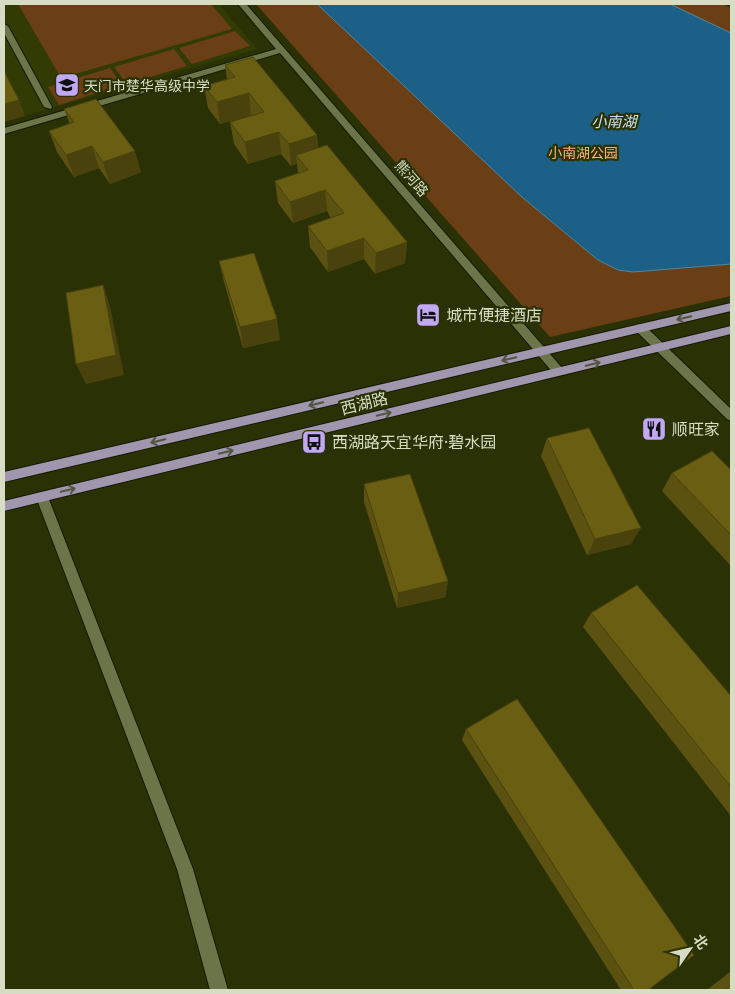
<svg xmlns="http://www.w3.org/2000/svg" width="735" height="994" viewBox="0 0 735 994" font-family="'Noto Sans','Noto Sans SC',sans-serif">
	<rect width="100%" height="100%" fill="#2a3205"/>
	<polygon fill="#313b03" points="4,4 219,4 257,49 4,122"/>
	<g fill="#6b3f16">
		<polygon points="18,4 211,4 232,29 61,78"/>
		<polygon points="256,4 722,4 731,8 731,296 550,337"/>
		<polygon points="235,31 250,46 192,64 179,48"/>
		<polygon points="174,49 187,66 127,84 114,67"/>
		<polygon points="110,68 122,85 59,105 48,87"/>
	</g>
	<polygon fill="#1c6087" stroke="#54869a" points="317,4 670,4 731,33 731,264 633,272 618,270 598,260 523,198"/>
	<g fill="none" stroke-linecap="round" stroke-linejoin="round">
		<defs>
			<g id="minor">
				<polygon points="238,4 246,4 563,369 565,372 563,375 555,375 280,53 4,134 4,128 276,49"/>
				<polygon points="4,24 8,26 52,107 51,109 44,107 4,33"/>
				<polygon points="640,324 644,325 731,409 731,421 727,419 636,331 635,328 636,325"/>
				<polygon points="42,492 46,493 48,497 193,869 228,990 210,990 177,869 36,497 38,493"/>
			</g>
			<g id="major">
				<polygon points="731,303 731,311 4,482 4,472"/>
				<polygon points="731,326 731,334 4,511 4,501"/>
			</g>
		</defs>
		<use href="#minor" stroke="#141900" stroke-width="2"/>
		<use href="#major" stroke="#141900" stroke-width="2"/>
		<use href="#minor" fill="#6b7549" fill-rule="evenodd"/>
		<use href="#major" fill="#a097ae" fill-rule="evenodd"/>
	</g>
	<g fill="#5b5110">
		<polygon points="225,65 317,135 318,148 407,242 405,263 375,274 364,259 328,272 310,247 308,226 331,218 327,211 293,223 278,203 275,181 298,173 297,163 291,166 281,154 248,164 234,144 230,122 252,115 251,115 220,124 208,108 204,86 227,79"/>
		<polygon points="64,109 141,172 110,184 99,168 74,177 57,152 49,131 70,124"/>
		<polygon points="219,261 280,340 243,348 224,282"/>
		<polygon points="547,438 631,544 587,555 541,456"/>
		<polygon points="731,470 731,566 662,491 672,473"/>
		<polygon points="364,484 448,581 445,597 397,608 364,502"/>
		<polygon points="591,613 731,696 731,816 583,627"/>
		<polygon points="466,729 648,990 621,990 462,740"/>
		<polygon points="731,971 731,990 707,990"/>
	</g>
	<g fill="#4a420d">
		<polygon points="249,93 251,115 220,124 217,102"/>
		<polygon points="19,100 25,116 4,122 4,104"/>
		<polygon points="279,132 281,154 248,164 245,142"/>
		<polygon points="317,135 319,156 296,155 297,163 291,166 289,144"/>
		<polygon points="92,146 99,168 74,177 66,155"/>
		<polygon points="135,151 141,172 110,184 103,162"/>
		<polygon points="325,190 327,211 293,223 290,202"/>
		<polygon points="364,238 364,259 328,272 327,251"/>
		<polygon points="407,242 405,263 375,274 376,253"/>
		<polygon points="103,285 110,306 124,375 86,384 76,364"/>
		<polygon points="277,319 280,340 243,348 240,327"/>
		<polygon points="641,528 631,544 587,555 595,539"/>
		<polygon points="448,581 445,597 397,608 398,593"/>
	</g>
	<g fill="#6a5e13" stroke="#4a420d">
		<polygon points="253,57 317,135 289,144 279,132 245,142 230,122 264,112 249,93 217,102 204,86 235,77 225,65"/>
		<polygon points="4,71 19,100 4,104"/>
		<polygon points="96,99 135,151 103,162 92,146 66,155 49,131 74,122 64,109"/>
		<polygon points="327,145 407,242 376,253 364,238 327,251 308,226 344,213 325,190 290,202 275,181 308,170 296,155"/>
		<polygon points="254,253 277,319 240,327 219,261"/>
		<polygon points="103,285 116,355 76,364 66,293"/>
		<polygon points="589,428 641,528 595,539 547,438"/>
		<polygon points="712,451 731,470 731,535 672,473"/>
		<polygon points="410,474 448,581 398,593 364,484"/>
		<polygon points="637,585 731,696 731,787 591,613"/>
		<polygon points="517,699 694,955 648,990 634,990 466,729"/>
		<polygon points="731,985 731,990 725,990"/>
	</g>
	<defs><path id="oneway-shaft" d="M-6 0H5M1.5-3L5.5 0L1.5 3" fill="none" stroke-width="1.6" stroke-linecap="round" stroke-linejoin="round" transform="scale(1.25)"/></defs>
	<g stroke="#535540">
		<use href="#oneway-shaft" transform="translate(684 318) rotate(167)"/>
		<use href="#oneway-shaft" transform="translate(509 359) rotate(167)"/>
		<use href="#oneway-shaft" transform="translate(593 364) rotate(-14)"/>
		<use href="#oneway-shaft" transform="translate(316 404) rotate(167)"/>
		<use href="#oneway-shaft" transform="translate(384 414) rotate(-14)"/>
		<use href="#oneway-shaft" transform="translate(158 441) rotate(167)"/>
		<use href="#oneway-shaft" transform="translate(226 452) rotate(-14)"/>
		<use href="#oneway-shaft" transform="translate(68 490) rotate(-14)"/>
	</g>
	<defs>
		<symbol id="school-square" viewBox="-11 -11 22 22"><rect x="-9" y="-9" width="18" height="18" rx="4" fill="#c1a8f3" stroke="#2a3205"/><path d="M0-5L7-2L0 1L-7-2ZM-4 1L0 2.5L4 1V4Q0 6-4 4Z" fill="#111"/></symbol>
		<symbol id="hotel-square" viewBox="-11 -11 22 22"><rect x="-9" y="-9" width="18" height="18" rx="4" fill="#c1a8f3" stroke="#2a3205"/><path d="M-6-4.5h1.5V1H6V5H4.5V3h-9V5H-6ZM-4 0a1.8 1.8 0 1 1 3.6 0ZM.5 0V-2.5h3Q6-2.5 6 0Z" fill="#111"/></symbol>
		<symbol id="restaurant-square" viewBox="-11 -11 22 22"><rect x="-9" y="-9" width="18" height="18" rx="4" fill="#c1a8f3" stroke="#2a3205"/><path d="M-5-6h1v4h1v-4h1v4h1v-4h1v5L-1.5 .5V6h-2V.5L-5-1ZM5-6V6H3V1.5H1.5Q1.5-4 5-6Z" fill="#111"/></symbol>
		<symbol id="bus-square" viewBox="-11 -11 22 22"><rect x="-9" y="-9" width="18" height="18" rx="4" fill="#c1a8f3" stroke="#2a3205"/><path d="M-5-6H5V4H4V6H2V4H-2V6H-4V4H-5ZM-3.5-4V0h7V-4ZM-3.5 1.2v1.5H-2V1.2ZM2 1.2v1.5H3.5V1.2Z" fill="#111"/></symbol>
	</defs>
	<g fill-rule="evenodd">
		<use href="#school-square" x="53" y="71" width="28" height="28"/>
		<use href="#hotel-square" x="414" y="301" width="28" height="28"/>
		<use href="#restaurant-square" x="640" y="415" width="28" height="28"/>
		<use href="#bus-square" x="300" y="428" width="28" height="28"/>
	</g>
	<g text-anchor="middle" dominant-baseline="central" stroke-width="4.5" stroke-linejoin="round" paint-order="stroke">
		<g font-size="14" fill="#d7ddc5" stroke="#2a3205" text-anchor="start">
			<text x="84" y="85">天门市楚华高级中学</text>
		</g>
		<g font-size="14" fill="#f9b37a" stroke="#2a3205">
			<text x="583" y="152">小南湖公园</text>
		</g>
		<g font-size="14" fill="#d7ddc5" stroke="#2a3205">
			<text transform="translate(412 178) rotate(49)">熊河路</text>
		</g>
		<g font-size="15" font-style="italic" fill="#c7e0f3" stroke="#2a3205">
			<text x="614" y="121">小南湖</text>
		</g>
		<g font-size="16" fill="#d7ddc5" stroke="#2a3205" text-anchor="start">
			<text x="446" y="315">城市便捷酒店</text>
			<text x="672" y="429">顺旺家</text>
			<text x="332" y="442">西湖路天宜华府·碧水园</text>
		</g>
		<g font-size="16" fill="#d7ddc5" stroke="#2a3205">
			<text transform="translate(364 403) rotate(-14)">西湖路</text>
		</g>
	</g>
	<rect width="735" height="994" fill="none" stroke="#d7ddc5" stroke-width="10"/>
	<g transform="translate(690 949) rotate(56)" stroke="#2a3205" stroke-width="4" paint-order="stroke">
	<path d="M0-4L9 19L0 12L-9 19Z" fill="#d7ddc5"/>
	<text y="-8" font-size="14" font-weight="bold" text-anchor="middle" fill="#d7ddc5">北</text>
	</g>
</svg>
